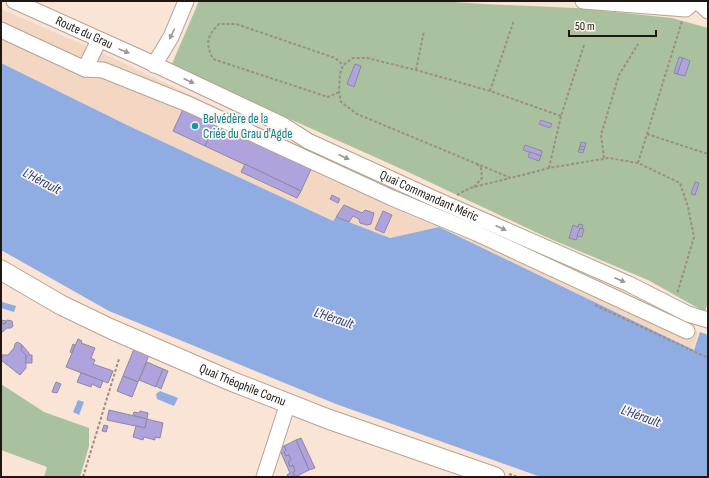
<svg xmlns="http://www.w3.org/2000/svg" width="709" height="478" viewBox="0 0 709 478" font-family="'Sofia Sans Condensed',sans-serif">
	<rect width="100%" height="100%" fill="#f9e4d5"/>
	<polygon fill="#f3d7c3" points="1,9 102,53 665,319 698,332 693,349 439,227 390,238 336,217 334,222 129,126 1,63"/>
	<g fill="#a9c19f">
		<polygon points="199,1 439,1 484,4 576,8 672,18 708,28 708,302 705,312 648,280 546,237 406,171 171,66"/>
		<polygon points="1,384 44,412 89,428 89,446 80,477 44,477 47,467 1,450"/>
	</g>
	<g fill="#8fade2">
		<polygon points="1,63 129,126 333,221 336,217 390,238 439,227 694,350 700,332 708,335 708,477 541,477 336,404 109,311 1,250"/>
		<polygon points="2,302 16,306 14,312 1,308"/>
		<polygon points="160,391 178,398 174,406 157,399 156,394"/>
		<polygon points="78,400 84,402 79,415 73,412"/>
	</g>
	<g fill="#afa3dd" stroke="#8d899e">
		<polygon points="679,57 683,58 677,74 674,73"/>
		<polygon points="683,58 690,61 685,76 677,74"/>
		<polygon points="355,64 361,66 354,87 347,84"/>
		<polygon points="184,107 216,122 205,146 173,131"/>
		<polygon points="541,120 552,124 550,128 539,124"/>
		<polygon points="216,122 312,167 301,191 205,146"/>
		<polygon points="581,142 586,143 585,147 580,146"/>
		<polygon points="525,145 542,151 541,156 523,150"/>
		<polygon points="580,146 585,147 584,150 579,149"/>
		<polygon points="579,149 584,150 583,153 578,152"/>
		<polygon points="530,152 541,156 539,161 528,157"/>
		<polygon points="245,164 301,191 297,198 241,172"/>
		<polygon points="695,182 699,183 695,195 691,194"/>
		<polygon points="332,195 340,199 338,203 330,199"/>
		<polygon points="344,205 362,213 365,210 374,213 371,224 367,225 360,223 359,219 353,216 349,222 336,217"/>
		<polygon points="383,211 392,215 384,233 375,229"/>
		<polygon points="579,224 583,225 582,229 580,228 576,240 569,238 573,225 578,227"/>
		<polygon points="580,228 584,229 582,237 577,236"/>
		<polygon points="1,320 6,321 5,324 1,323"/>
		<polygon points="7,320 12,321 13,326 11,328 7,328 1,333 1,323 5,324"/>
		<polygon points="78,339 82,341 81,343 95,348 91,358 95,360 93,364 113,371 108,383 66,367"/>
		<polygon points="17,342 21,344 23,347 21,350 26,355 26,368 20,375 1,360 2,355 8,355 14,348 15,344"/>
		<polygon points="73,344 75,345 72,353 70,352"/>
		<polygon points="22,345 29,353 29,355 32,355 32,363 26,363 26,355 21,350"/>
		<polygon points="134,349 149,355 138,382 123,376"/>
		<polygon points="147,362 163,369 156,387 139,380"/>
		<polygon points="163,369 168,371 161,389 156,386"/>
		<polygon points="81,373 103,381 100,388 92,384 91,387 77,382"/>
		<polygon points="123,376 138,382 132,397 117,391"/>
		<polygon points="56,382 61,384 57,393 52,392"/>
		<polygon points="109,410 147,419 145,428 107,420"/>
		<polygon points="140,411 148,413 147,419 133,415 134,412 139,413"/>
		<polygon points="147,419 163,423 160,438 155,437 155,440 144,437 143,440 133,437 136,426 145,428"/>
		<polygon points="104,425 108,426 106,432 102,431"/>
		<polygon points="301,438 315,468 309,470 296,440"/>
		<polygon points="296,440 309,470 295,477 293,472 295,471 293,465 290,467 288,462 291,460 289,455 286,456 284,452 286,450 284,446"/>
		<polygon points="284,446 286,450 284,452 286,456 289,455 291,460 288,462 290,467 293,465 295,471 293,472 295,477 288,477 287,475 290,473 279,448"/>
	</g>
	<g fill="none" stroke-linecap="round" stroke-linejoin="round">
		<defs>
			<g id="minor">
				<path id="s1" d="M14,1L141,58L283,125L308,141L435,199L629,284L688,314L708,320"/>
				<polyline points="583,1 686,9 695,1"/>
				<polyline points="697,1 708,11"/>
				<polyline points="1,30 85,69 103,70 188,104 392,198 476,233 687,331"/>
				<polyline points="154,65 171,37 186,1"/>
				<polyline points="85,69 99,40"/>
				<polyline points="264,477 288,403"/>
			</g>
			<g id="major">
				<path id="s2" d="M1,270L61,305L111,329L231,381L328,419L495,477"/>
			</g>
		</defs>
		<use href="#minor" stroke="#b5a293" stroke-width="17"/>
		<use href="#major" stroke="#b5a293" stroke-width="21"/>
		<g stroke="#9d8e83" stroke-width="2" stroke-dasharray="3 2" stroke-linecap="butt">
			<polyline points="416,70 424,31"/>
			<polyline points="490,91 514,20"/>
			<path d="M339,92L328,97L213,59C205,43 207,36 219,24H236L335,58L343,65"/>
			<polyline points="561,116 490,91 416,70 367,58 353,58 343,65 340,74 339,92 341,102 357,114 511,178 549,168 609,158 638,163 680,183 688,207 694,237 677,294"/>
			<polyline points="647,134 708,154"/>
			<polyline points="604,158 601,135 619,75 638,44"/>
			<polyline points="638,163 682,21"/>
			<polyline points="549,168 561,116 584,45"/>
			<polyline points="474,187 482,178 481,168 477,164"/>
			<polyline points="457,195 470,188 510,178"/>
			<polyline points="595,305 708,358"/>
			<polyline points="509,474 517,477"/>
			<polyline points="83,477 119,359"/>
		</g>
		<use href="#minor" stroke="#fff" stroke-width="15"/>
		<use href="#major" stroke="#fff" stroke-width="19"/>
	</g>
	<defs><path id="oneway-solid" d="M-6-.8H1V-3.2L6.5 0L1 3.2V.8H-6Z"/></defs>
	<g fill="#9a9794">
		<use href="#oneway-solid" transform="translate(172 34) rotate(116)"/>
		<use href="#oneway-solid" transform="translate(124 51) rotate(23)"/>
		<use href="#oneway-solid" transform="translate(189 81) rotate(25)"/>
		<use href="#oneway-solid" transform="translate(344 157) rotate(25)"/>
		<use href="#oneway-solid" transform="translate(501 228) rotate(24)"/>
		<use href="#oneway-solid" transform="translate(620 280) rotate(23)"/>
	</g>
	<circle fill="#0f9aa8" stroke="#fdf4ee" stroke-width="1.5" cx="195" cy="126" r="4"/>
	<g text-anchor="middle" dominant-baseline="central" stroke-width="3.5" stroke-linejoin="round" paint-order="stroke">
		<g font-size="13" fill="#1f1712" stroke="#fdf4ee">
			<text stroke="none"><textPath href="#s1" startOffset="77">Route du Grau</textPath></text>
			<text stroke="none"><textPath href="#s1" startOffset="459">Quai Commandant Méric</textPath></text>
			<text stroke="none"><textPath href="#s2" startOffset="268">Quai Théophile Cornu</textPath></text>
		</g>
		<g font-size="13" fill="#0d838f" stroke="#fdf4ee" text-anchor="start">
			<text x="203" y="119">Belvédère de la<tspan x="203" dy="15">Criée du Grau d'Agde</tspan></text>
		</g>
		<g font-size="14" font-style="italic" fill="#1e407f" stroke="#fdf4ee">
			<text transform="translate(42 181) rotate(28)">L'Hérault</text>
			<text transform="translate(334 318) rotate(19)">L'Hérault</text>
			<text transform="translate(641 416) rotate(20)">L'Hérault</text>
		</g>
	</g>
	<rect width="709" height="478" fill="none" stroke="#1f1712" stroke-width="4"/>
	<path d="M569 30v6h87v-6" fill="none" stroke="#1f1712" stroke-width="2"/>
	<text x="575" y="30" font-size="12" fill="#1f1712" stroke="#fdf4ee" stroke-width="3" paint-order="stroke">50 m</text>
</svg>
